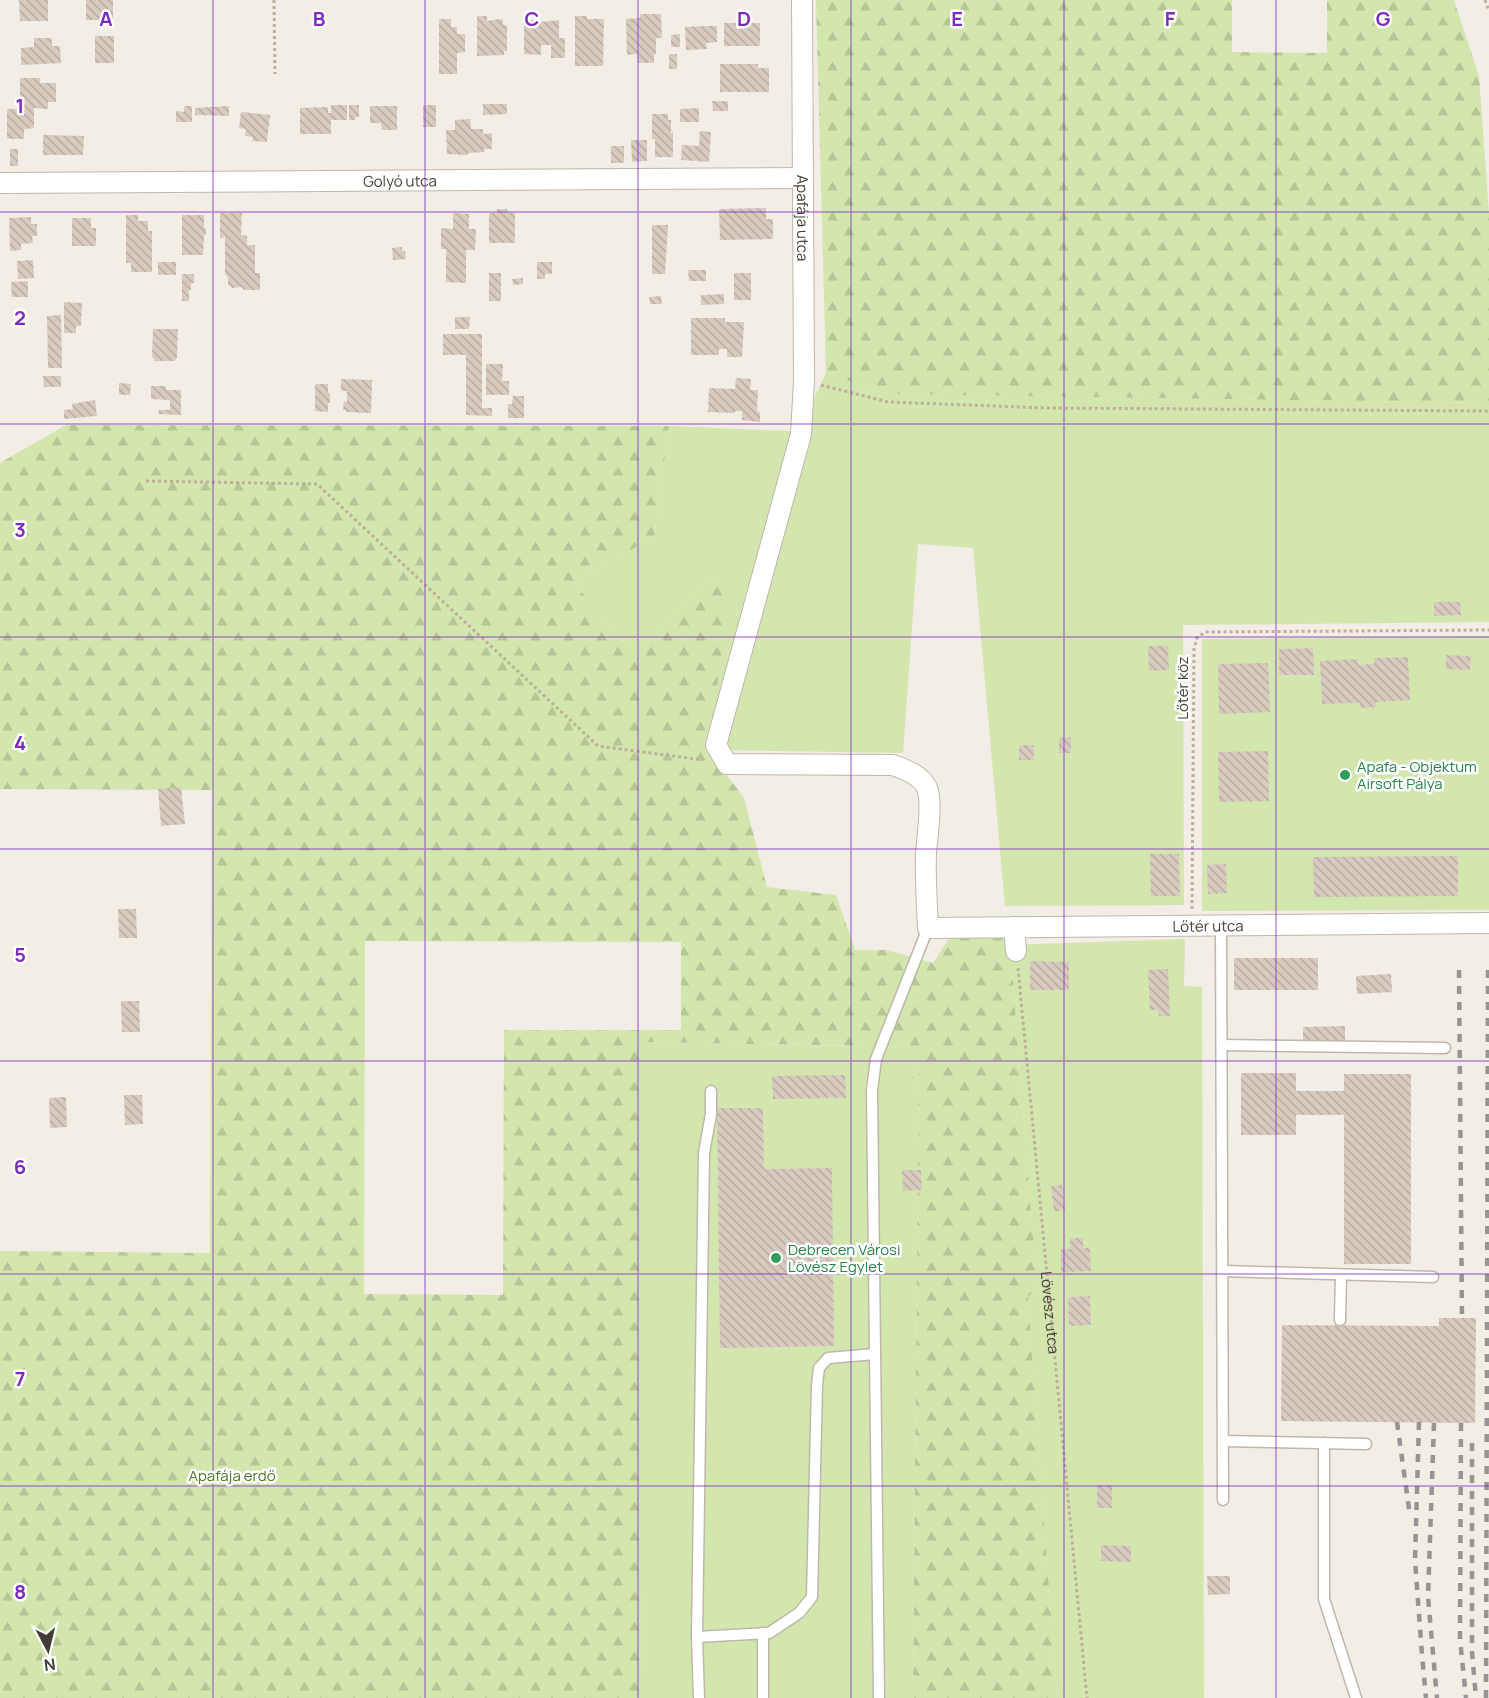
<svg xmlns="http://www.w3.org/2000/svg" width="1489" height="1698" viewBox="0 0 1489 1698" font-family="Manrope,sans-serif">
	<defs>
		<pattern id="forest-firs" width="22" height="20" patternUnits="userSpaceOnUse" patternTransform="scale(1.5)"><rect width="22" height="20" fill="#d3e6ae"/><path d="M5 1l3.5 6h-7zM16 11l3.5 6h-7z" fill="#b6c696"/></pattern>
		<pattern id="building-back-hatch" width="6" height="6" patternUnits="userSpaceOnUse" patternTransform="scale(1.5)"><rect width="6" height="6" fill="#d7cabe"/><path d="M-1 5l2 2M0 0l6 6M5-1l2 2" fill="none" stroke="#baaea4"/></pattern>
	</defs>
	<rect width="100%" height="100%" fill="#f2ede5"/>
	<g fill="#d3e6ae">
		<polygon points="826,373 888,394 1489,403 1489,622 1183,625 1184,905 1005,906 973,548 918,544 903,753 708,750 729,594 713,576 635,654 573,582 654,537 669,426 812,432 812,403"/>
		<polygon points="1489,636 1489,910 1202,911 1202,639"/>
		<polygon points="1185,939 1184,986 1202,987 1204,1698 1057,1698 1028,1297 1037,1288 1010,945"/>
		<polygon points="645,1042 919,1047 913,1698 641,1698"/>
	</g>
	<g fill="url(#forest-firs)" fill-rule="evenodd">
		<polygon points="816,0 1232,0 1232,52 1327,53 1327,0 1454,0 1479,76 1489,214 1489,403 888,394 826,373"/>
		<path d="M66,425L669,426L654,537L573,582L635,654L713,576L730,594L708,750L744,798L767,887L836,895L855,950H887L933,963L952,934L1009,933L1037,1288L1028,1297L1057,1698H913L919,1047L646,1042L641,1698H0V1251L210,1253L212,790L0,789V463ZM365,941L681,942V1030H504L503,1295L364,1294Z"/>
	</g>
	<g fill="url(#building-back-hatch)">
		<polygon points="19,0 48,0 48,21 20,21"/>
		<rect x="86" y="0" width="27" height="20"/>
		<polygon points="640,14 661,14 662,38 656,38 656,54 654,54 654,63 638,63 637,54 627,55 626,19 640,18"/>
		<polygon points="477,16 487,16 487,21 499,19 503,20 503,25 507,25 507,51 504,51 504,55 477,56"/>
		<polygon points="575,16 587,16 587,19 604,19 603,66 575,66"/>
		<polygon points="439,19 451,19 451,27 457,27 457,34 465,34 465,52 457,53 457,74 439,74"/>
		<polygon points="524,20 540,20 540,22 559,20 559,38 565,38 565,58 551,58 551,45 541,45 541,54 540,55 524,54"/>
		<rect x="724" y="23" width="36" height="23"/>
		<polygon points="706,26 717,26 717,42 706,43 707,49 686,50 685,27"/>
		<polygon points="680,34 680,47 671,47 671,35"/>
		<rect x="95" y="36" width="19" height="27"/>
		<polygon points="34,38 52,38 52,46 60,46 61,63 21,65 21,48 34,47"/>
		<rect x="669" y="54" width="8" height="15"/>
		<polygon points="720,64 758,64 758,68 769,68 769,92 720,92"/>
		<polygon points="20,78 40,78 40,83 56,83 56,102 48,102 48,109 34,108 34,128 24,129 24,139 7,139 7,109 20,109"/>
		<polygon points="712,101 728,101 728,111 713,111"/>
		<polygon points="483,104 507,104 507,114 483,115"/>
		<polygon points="331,105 347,105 347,120 331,120 331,134 300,134 300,108 328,107 328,113 331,113"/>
		<polygon points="349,105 359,105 359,117 355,117 355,120 349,120"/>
		<rect x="423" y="105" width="13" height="22"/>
		<polygon points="184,106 192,106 192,122 176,122 176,111 184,112"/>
		<polygon points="229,106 229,116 195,115 195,108"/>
		<polygon points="370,106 397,106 397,130 382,130 381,123 370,123"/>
		<polygon points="699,108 699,122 680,122 680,109"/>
		<polygon points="241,112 270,115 267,142 252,141 253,137 245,136 246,129 239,128"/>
		<polygon points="652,114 668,114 668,120 671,120 671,133 673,133 673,157 655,157 655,139 652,139"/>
		<polygon points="470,119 471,129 483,129 483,134 492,133 492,149 484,149 484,152 468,153 468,155 447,154 446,130 455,130 455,120"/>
		<polygon points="700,131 711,132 709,162 681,160 682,145 699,146"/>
		<polygon points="43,135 84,136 83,155 43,155"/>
		<polygon points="631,140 647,140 647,161 632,162"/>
		<rect x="611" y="146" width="13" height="17"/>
		<rect x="10" y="149" width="8" height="17"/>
		<polygon points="766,208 766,219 773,219 773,239 720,240 719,209"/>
		<polygon points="497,209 507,209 508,213 515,213 515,243 489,243 489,213 497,213"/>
		<polygon points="220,213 242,213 241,235 247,236 247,245 255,245 255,273 260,273 260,290 244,290 241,287 232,288 228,284 228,277 225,274 225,237 220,238"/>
		<polygon points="453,213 469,214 469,229 476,229 475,250 466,250 466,283 446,282 446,249 441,249 441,228 453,229"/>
		<polygon points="126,215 138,215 138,221 148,221 148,231 152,231 152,272 131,272 131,263 126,263"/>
		<polygon points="182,215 204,215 204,228 206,228 206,235 204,235 203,255 182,255"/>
		<polygon points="31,217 31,224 37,224 37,236 32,236 33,243 21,244 21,250 10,251 9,218"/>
		<polygon points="72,218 91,218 91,228 96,228 96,246 72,246"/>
		<polygon points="652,225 668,225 665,274 652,274"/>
		<polygon points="402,247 402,251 405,251 406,259 393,260 392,248"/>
		<polygon points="33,260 34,278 18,279 17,261"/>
		<rect x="158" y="262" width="18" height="13"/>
		<polygon points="537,262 552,262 552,274 545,274 545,279 537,279"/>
		<polygon points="688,270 706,270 706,281 689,281"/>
		<rect x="489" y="273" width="12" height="28"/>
		<rect x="734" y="273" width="17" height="27"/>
		<polygon points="182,274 194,274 194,283 191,283 191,290 189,290 189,301 182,301"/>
		<polygon points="523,278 523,284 513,285 512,279"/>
		<polygon points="28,281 28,297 12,297 11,282"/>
		<polygon points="724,294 724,304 701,305 701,295"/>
		<polygon points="661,296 662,304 650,304 649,297"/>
		<polygon points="64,302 82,303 81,326 76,326 76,333 64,333"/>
		<polygon points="61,315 62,368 48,368 47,316"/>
		<polygon points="455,317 470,317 469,329 455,329"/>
		<polygon points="691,318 725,318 725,322 744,322 742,357 727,357 727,349 719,349 719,355 691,355"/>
		<polygon points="153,329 178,329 177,358 176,358 175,361 154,361 154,358 152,358"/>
		<polygon points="443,334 482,334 482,408 492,408 492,416 466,415 466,355 443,355"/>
		<polygon points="486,364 503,364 502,381 509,381 509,395 486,395"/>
		<polygon points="43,376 61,376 61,387 44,387"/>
		<polygon points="736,378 751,379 750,390 758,390 757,411 760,412 760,422 742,420 742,411 735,411 735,413 708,412 709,388 735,389"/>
		<polygon points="341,379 372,380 371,413 346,412 346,410 343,410 344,401 347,402 347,391 341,391"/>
		<polygon points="119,383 131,384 130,395 119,395"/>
		<polygon points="315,384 328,384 328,393 330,393 330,403 328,403 328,412 315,411"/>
		<polygon points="151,386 166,386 166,390 181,390 181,415 158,414 159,410 170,410 170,400 151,399"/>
		<polygon points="513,396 524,396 524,418 508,418 508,404 512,404"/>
		<polygon points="95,400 97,416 64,419 64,410 73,409 72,404"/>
		<polygon points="1434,602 1460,602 1461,615 1434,616"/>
		<polygon points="1148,646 1168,646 1169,670 1149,671"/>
		<polygon points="1313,648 1314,675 1279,675 1279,649"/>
		<polygon points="1446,655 1471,656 1470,670 1446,669"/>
		<polygon points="1408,657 1410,700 1376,702 1376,707 1360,708 1360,703 1322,704 1320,661 1358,659 1358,665 1374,664 1374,658"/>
		<polygon points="1268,663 1270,712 1219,714 1218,664"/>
		<polygon points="1071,737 1071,753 1059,753 1059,738"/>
		<rect x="1019" y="745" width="15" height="15"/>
		<polygon points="1268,751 1269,801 1219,802 1218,752"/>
		<polygon points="181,787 185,824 161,826 158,789"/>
		<polygon points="1150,854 1179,854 1180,896 1151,896"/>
		<polygon points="1458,856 1458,896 1314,897 1313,857"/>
		<polygon points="1226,864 1227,893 1208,894 1207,865"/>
		<polygon points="118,909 136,909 137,938 119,938"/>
		<rect x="1234" y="958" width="84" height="32"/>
		<polygon points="1030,961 1069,962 1069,990 1030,990"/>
		<polygon points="1168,969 1170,1016 1159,1016 1158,1010 1150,1010 1148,970"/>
		<polygon points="1391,974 1392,992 1357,994 1356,976"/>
		<polygon points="121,1001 139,1001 140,1032 122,1032"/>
		<polygon points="1345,1026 1345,1041 1303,1042 1303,1027"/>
		<polygon points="1241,1073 1296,1073 1296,1091 1344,1091 1344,1074 1411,1074 1411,1264 1344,1264 1344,1115 1296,1115 1296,1135 1241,1135"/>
		<polygon points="845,1075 846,1098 773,1099 772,1076"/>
		<polygon points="124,1095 142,1095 143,1124 125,1125"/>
		<polygon points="66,1097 67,1127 50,1128 49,1098"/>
		<polygon points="717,1108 763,1108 764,1169 832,1168 834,1346 720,1348"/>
		<polygon points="902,1170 921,1170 922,1190 903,1191"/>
		<polygon points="1062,1185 1065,1210 1054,1212 1051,1186"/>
		<polygon points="1070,1238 1083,1238 1083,1248 1090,1248 1091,1271 1061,1272 1061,1249 1070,1249"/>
		<polygon points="1090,1296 1091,1325 1069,1326 1068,1297"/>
		<polygon points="1439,1318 1476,1318 1475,1423 1281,1421 1282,1325 1439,1326"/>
		<rect x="1097" y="1485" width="15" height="23"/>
		<polygon points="1101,1545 1131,1546 1131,1562 1101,1561"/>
		<polygon points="1207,1576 1230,1576 1230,1594 1208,1595"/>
	</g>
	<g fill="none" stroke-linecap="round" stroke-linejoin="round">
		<defs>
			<g id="service">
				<polyline points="1221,925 1223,1500"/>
				<polyline points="1222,1045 1445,1048"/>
				<polyline points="1223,1271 1433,1277"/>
				<polyline points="1340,1320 1341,1275"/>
				<polyline points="1223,1441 1366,1444"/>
				<polyline points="1324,1443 1324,1599 1356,1698"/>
				<polyline points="697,1637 769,1633 799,1613 812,1597 817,1385 819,1368 828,1358 875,1354"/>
				<polyline points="699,1698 697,1637 704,1153 711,1114 711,1091"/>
				<polyline points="763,1698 763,1633"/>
				<polyline points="879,1698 872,1090 876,1059 928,928"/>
			</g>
			<g id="minor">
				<path id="s2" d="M802,0L804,381L801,434L716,745L727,764L893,765C906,770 921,775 927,788C933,803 927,837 926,853C925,878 927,903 928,928L1489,923"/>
				<path id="s3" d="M0,183L802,178"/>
				<polyline points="1014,927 1016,951"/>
			</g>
		</defs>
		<use href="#service" stroke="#c0b7ab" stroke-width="13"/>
		<use href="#minor" stroke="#c0b7ab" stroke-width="22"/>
		<g stroke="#bfae99" stroke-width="3" stroke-dasharray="3 3" stroke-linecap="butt">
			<polyline points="274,0 275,74"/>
			<polyline points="1485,0 1489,11"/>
			<polyline points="821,385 888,402 1046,408 1489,411"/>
			<polyline points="146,481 317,484 598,746 703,760"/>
			<polyline points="1192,909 1194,649 1197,638 1205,632 1489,630"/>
			<path id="s1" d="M1018,968L1087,1698"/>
		</g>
		<use href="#service" stroke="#fff" stroke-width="10"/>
		<use href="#minor" stroke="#fff" stroke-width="20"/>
		<g stroke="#959595" stroke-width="4.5" stroke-dasharray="8 8" stroke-linecap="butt">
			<polyline points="1459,970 1462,1318"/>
			<polyline points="1397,1422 1410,1516"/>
			<polyline points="1419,1422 1415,1560 1422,1655 1426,1698"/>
			<polyline points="1434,1423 1428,1597 1437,1698"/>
			<polyline points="1461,1423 1460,1639 1466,1698"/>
			<polyline points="1472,1443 1472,1652 1476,1698"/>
			<polyline points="1486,1698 1488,970"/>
		</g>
	</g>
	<path fill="none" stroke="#7b2cbf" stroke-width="1.5" stroke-opacity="0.55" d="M213,0V1698M425,0V1698M638,0V1698M851,0V1698M1064,0V1698M1276,0V1698M0,212H1489M0,424H1489M0,637H1489M0,849H1489M0,1061H1489M0,1274H1489M0,1486H1489"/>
	<g fill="#2e9e5b" stroke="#fff" stroke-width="2">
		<circle cx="1345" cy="775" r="6"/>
		<circle cx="776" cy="1258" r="6"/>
	</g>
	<g text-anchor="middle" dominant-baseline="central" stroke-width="5" stroke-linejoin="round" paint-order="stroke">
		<g font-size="15" fill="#443d35" stroke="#fff">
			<text stroke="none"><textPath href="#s3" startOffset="400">Golyó utca</textPath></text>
			<text stroke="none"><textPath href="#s2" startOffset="218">Apafája utca</textPath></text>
			<text transform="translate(1182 688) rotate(-90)">Lőtér köz</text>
			<text stroke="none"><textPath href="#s2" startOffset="1407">Lőtér utca</textPath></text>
			<text stroke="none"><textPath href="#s1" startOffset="346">Lövész utca</textPath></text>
		</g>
		<g font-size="15" fill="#27864d" stroke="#fff" text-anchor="start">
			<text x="1357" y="766">Apafa - Objektum<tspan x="1357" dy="17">Airsoft Pálya</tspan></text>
			<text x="788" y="1249">Debrecen Városi<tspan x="788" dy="17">Lövész Egylet</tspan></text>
		</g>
		<g font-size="15" fill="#4e7529" stroke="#fff">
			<text x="232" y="1475">Apafája erdő</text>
		</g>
	</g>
	<g font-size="20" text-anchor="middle" font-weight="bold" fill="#7b2cbf" stroke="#fff" stroke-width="5" stroke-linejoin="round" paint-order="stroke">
		<text x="106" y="26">A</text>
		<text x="319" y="26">B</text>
		<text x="532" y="26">C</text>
		<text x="744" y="26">D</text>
		<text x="957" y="26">E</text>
		<text x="1170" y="26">F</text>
		<text x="1383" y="26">G</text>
		<text x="20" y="113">1</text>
		<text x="20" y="325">2</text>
		<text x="20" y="537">3</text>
		<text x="20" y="750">4</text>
		<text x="20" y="962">5</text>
		<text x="20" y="1174">6</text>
		<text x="20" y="1386">7</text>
		<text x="20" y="1599">8</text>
	</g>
	<g transform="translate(48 1650) rotate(173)" stroke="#ffffff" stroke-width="4.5" paint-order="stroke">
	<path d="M0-4.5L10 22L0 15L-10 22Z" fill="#443d35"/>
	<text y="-9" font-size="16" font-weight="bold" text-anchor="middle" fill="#443d35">N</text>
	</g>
</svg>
